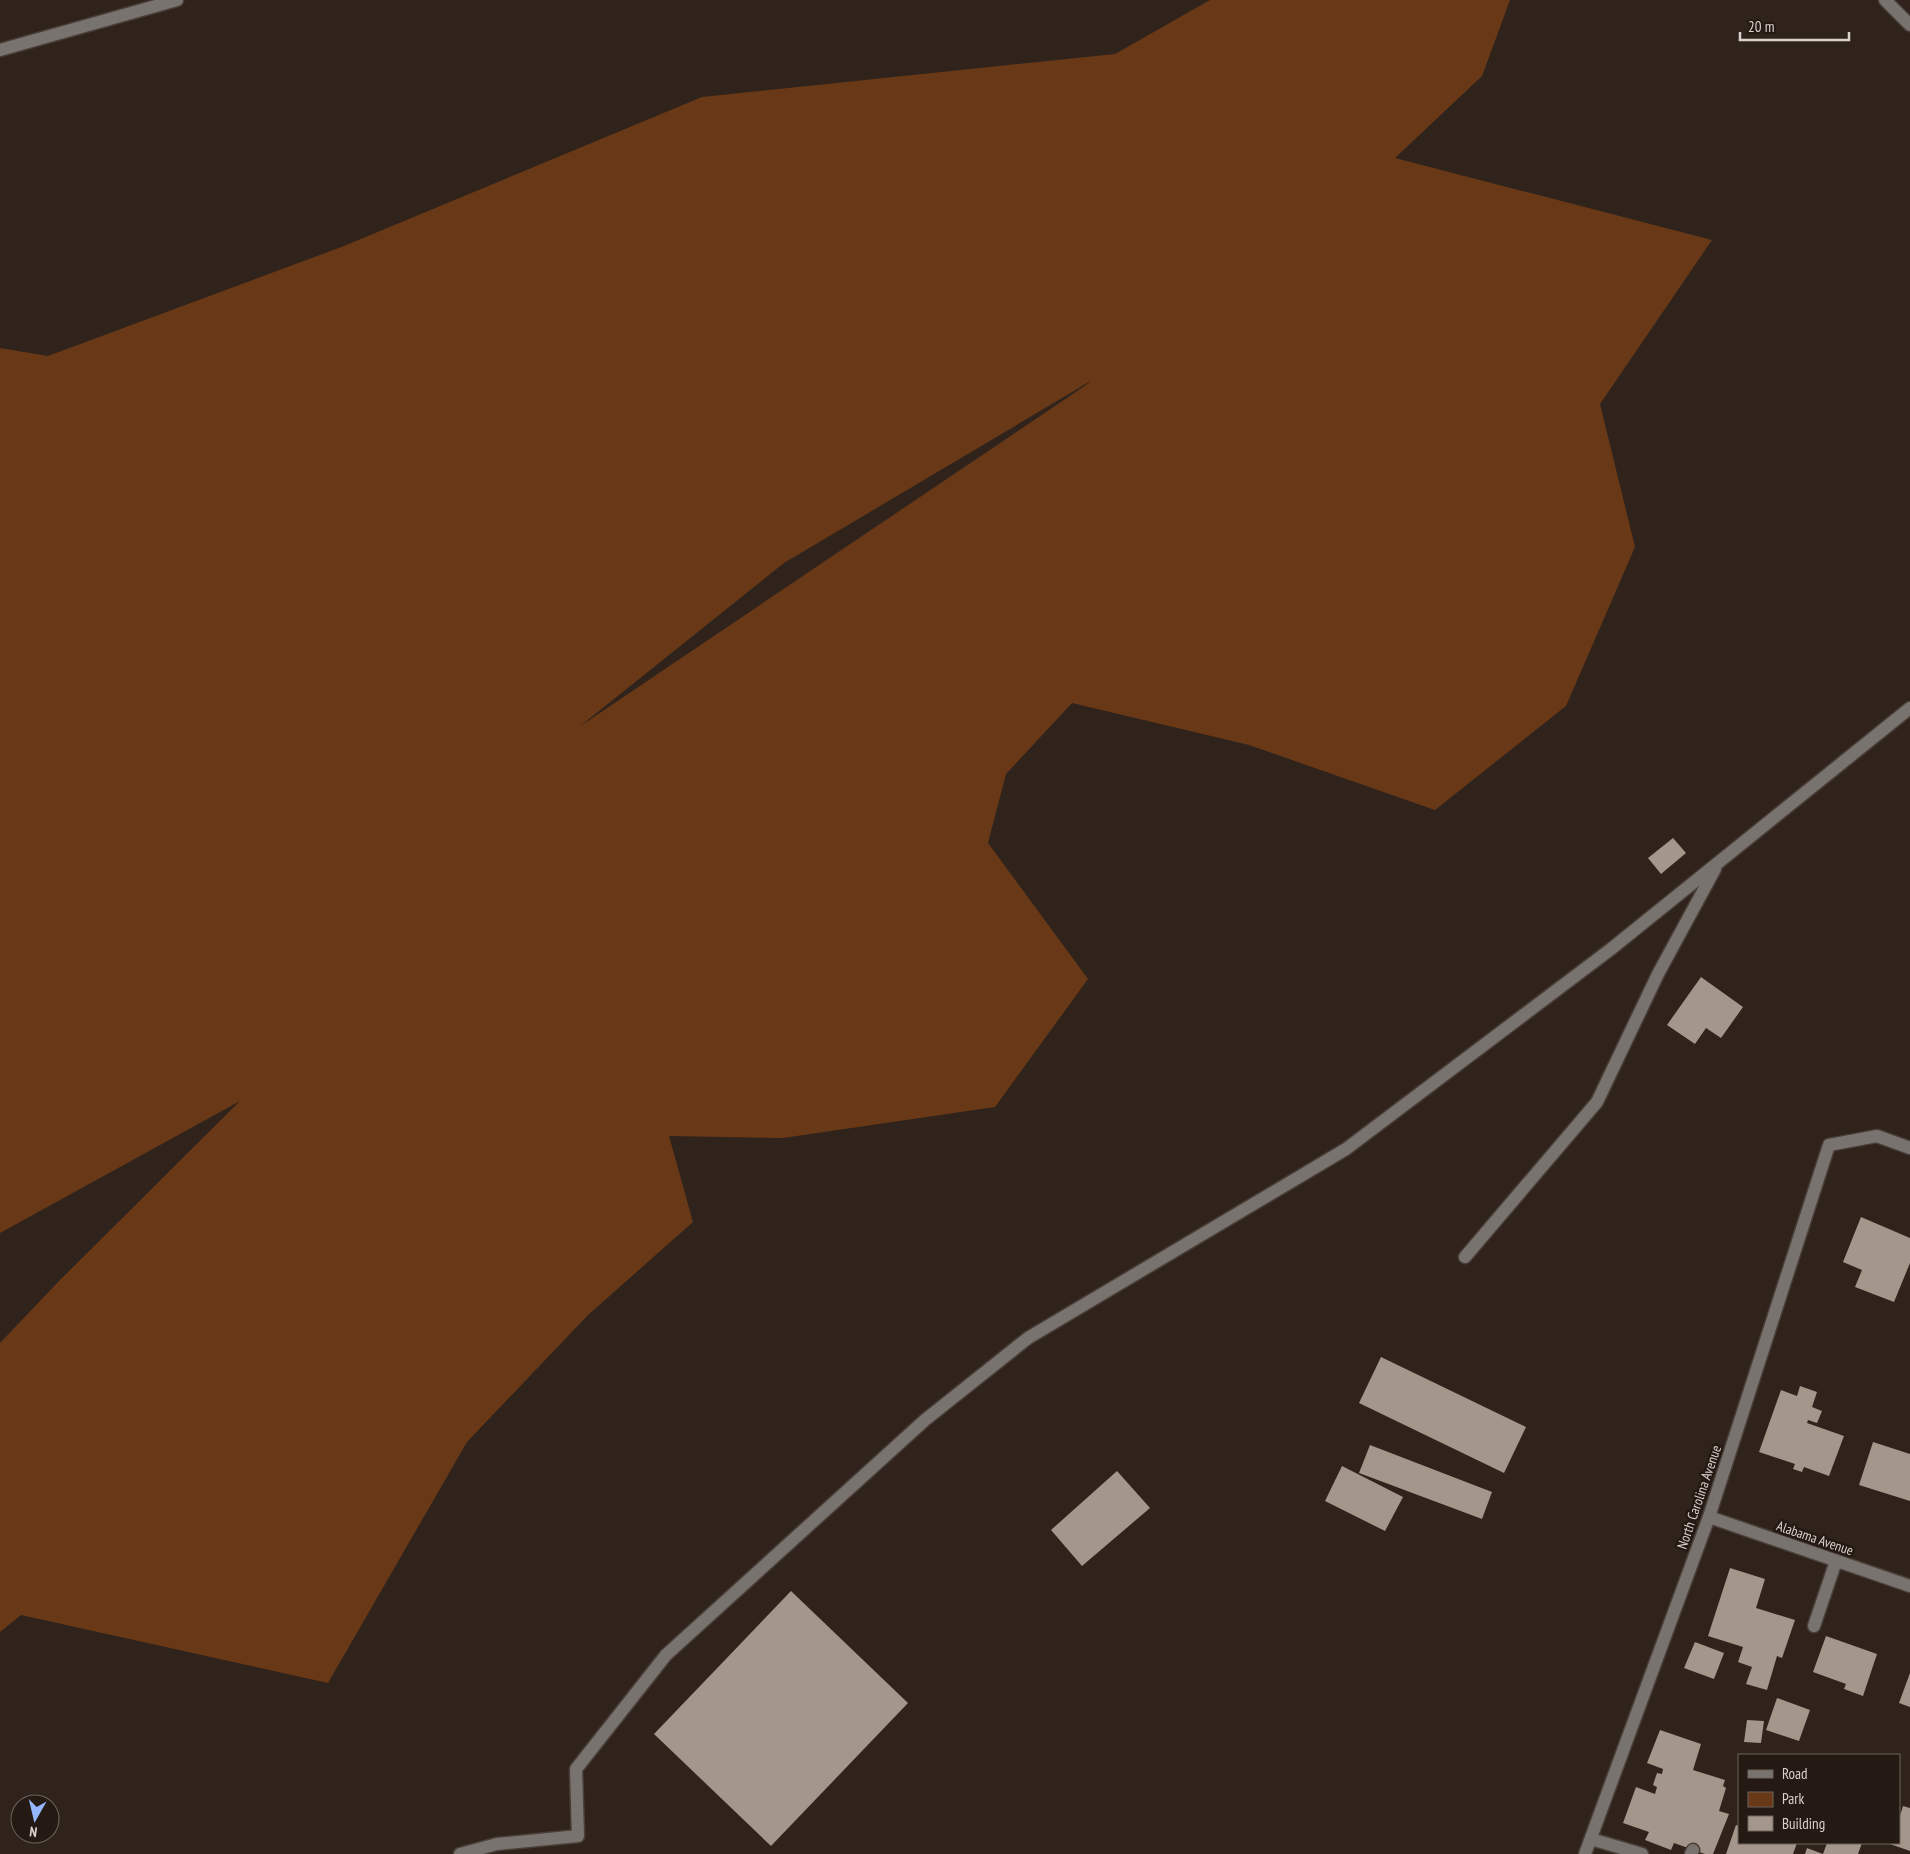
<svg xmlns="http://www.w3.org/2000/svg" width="1910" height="1854" viewBox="0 0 1910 1854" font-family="'PT Sans Narrow',sans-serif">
	<rect width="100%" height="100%" fill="#2f231c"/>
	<path fill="#693917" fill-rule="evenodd" d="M1210,0H1510L1482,76L1395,158L1712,240L1600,404L1635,547L1566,706L1435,810L1249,745L1072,703L1006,774L988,843L1088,979L995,1107L783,1138L669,1136L693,1222L588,1315L467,1442L328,1683L21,1615L0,1632V1343L60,1280L240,1101L0,1233V348L48,356L344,246L702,97L1115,54ZM1089,382V383L579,727L784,563Z"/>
	<g fill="#a5968c">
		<polygon points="1673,838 1686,853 1661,874 1648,858"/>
		<polygon points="1701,977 1743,1007 1721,1038 1706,1028 1695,1044 1667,1025"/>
		<polygon points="1861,1217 1910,1238 1910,1263 1894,1302 1855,1287 1862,1270 1843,1262"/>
		<polygon points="1381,1357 1526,1427 1504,1473 1359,1403"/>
		<polygon points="1800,1386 1817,1392 1812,1407 1822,1411 1817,1423 1808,1420 1807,1423 1844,1436 1829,1476 1804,1467 1802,1472 1793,1469 1795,1464 1759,1452 1781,1390 1797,1396"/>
		<polygon points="1873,1442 1910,1454 1910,1501 1859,1485"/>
		<polygon points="1370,1445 1492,1492 1482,1519 1359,1473"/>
		<polygon points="1342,1466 1403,1497 1385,1531 1325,1501"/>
		<polygon points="1117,1471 1150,1508 1082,1566 1051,1530"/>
		<polygon points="1730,1568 1765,1579 1756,1608 1795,1620 1782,1658 1777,1656 1767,1690 1746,1684 1752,1667 1738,1662 1743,1647 1708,1636"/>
		<polygon points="791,1591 908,1703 771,1846 654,1734"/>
		<polygon points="1826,1636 1877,1654 1863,1696 1844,1689 1846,1684 1813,1672"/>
		<polygon points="1695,1642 1724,1653 1714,1679 1684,1668"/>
		<polygon points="1910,1673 1910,1707 1899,1703"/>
		<polygon points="1777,1698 1810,1710 1799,1741 1766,1730"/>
		<polygon points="1747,1720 1764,1721 1761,1743 1744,1742"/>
		<polygon points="1660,1730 1701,1744 1693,1770 1725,1780 1723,1786 1726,1788 1719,1811 1729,1814 1713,1854 1705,1854 1674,1843 1671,1850 1645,1840 1649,1832 1623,1823 1636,1787 1655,1794 1657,1787 1653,1785 1657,1773 1662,1774 1663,1769 1647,1763"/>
		<polygon points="1903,1806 1910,1808 1910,1851 1890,1844 1891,1843 1899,1843 1899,1819"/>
		<polygon points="1736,1825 1739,1826 1739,1843 1797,1843 1793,1854 1726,1854"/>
		<polygon points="1827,1843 1862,1843 1858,1854 1805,1854 1807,1848 1823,1854"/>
	</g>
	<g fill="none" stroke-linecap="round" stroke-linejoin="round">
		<defs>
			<g id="minor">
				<polyline points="1885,0 1910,25"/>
				<polyline points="0,50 177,0"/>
				<polyline points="1465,1257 1597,1102 1658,974 1715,869"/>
				<polyline points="1709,1517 1910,1586"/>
				<polyline points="1814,1626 1836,1561"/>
				<polyline points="1591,1839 1642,1854"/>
				<polyline points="460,1854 497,1844 578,1836 576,1769 666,1655 925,1420 1028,1338 1346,1149 1611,949 1910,708"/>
				<polyline points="1585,1854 1709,1517 1829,1145 1877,1136 1910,1148"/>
				<polyline points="1691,1854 1693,1850"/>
			</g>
		</defs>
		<use href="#minor" stroke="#4a3f38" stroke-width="15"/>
		<use href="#minor" stroke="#79736f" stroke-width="12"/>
	</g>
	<g text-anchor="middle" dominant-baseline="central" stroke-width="5" stroke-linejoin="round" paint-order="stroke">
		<g font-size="14" fill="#dad2cd" stroke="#251a13">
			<text transform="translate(1699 1497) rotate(-71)">North Carolina Avenue</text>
			<text transform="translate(1815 1538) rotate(19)">Alabama Avenue</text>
		</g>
	</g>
	<rect x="1738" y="1754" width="162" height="90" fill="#251a13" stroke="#6d645d"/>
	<rect x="1748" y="1770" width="25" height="8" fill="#79736f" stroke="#6d645d"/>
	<text x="1782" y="1779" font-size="15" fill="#dad2cd">Road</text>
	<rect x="1748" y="1792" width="25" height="15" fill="#693917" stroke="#6d645d"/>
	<text x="1782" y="1804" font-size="15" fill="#dad2cd">Park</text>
	<rect x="1748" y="1816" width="25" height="15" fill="#a5968c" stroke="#6d645d"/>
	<text x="1782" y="1829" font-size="15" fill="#dad2cd">Building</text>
	<g transform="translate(35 1819) rotate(188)"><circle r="24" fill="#251a13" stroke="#6d645d"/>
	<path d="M0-4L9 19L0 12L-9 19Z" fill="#94b7fd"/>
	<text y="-8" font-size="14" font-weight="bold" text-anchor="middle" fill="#dad2cd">N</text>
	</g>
	<path d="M1740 32v8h109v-8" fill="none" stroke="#dad2cd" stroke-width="2.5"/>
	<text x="1748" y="32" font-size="15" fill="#dad2cd" stroke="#251a13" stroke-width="4" paint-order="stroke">20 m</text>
</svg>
